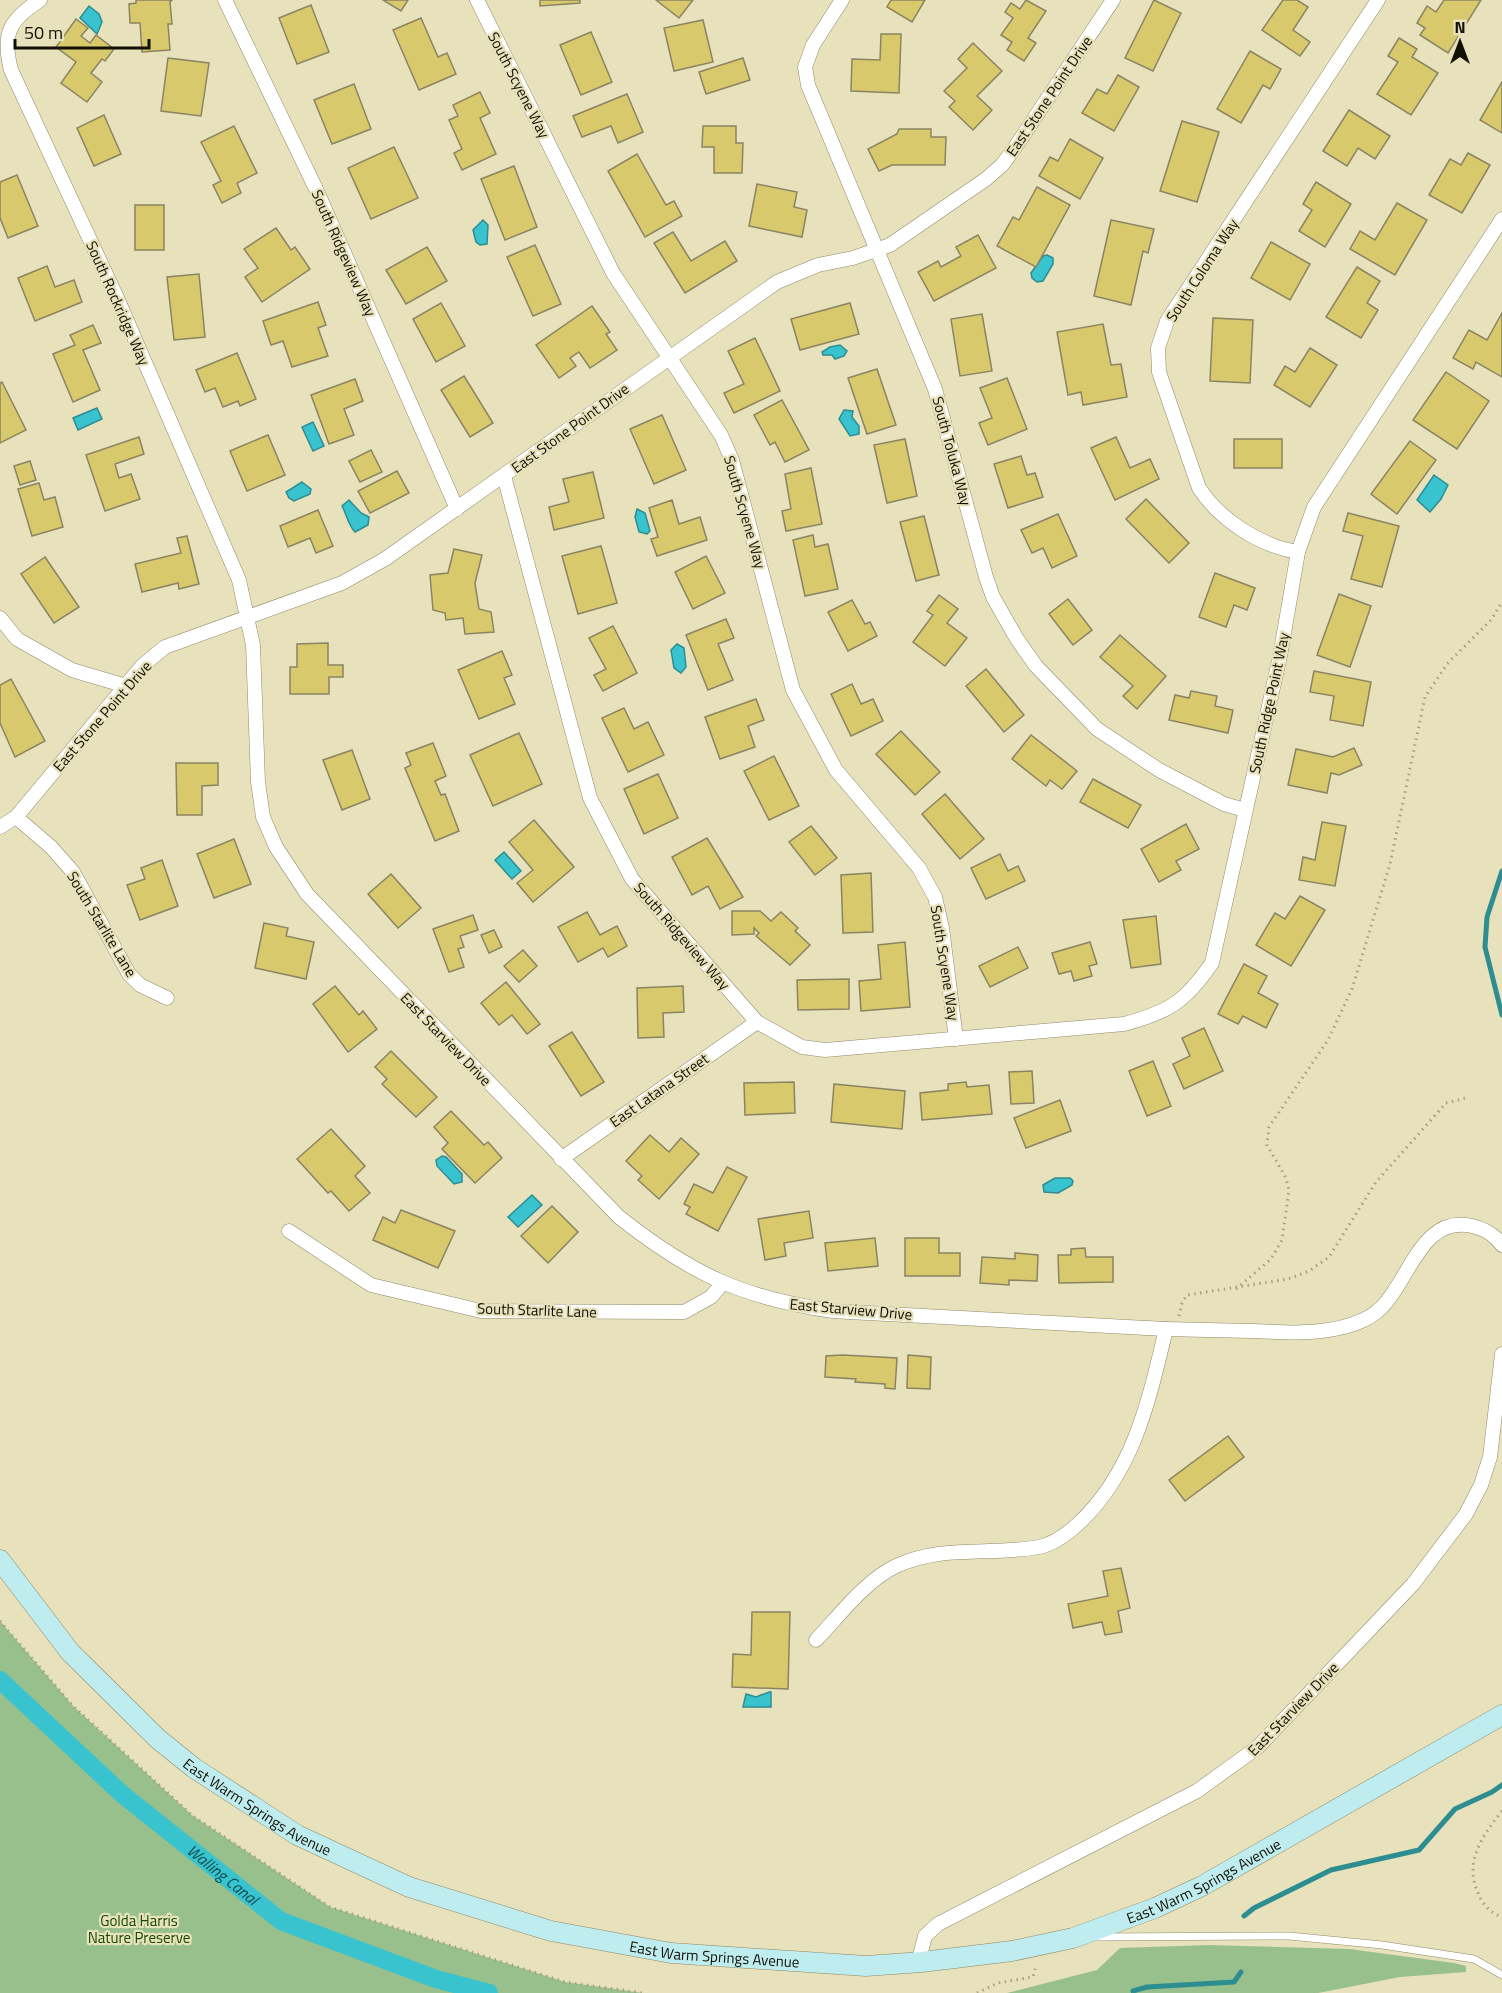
<svg xmlns="http://www.w3.org/2000/svg" width="1502" height="1993" viewBox="0 0 1502 1993" font-family="'Titillium Web',sans-serif">
	<rect width="100%" height="100%" fill="#e7e1bc"/>
	<g fill="#98c08d">
		<polygon points="0,1621 73,1706 193,1816 330,1907 565,1982 643,1993 0,1993"/>
		<polygon points="1209,1945 1349,1949 1454,1963 1466,1966 1466,1972 1400,1977 1318,1993 1007,1993 1097,1970 1120,1948"/>
	</g>
	<g fill="#38c3ce" stroke="#2d8d91" stroke-width="1.5">
		<polygon points="89,6 99,14 102,22 97,34 80,18"/>
		<polygon points="483,220 488,225 487,244 480,245 476,242 473,230"/>
		<polygon points="1047,255 1053,258 1053,264 1043,281 1037,282 1032,278 1031,273 1043,256"/>
		<polygon points="840,345 847,351 844,356 835,359 832,355 823,355 822,352 830,347"/>
		<polygon points="97,408 102,419 78,430 73,418"/>
		<polygon points="844,410 853,411 852,417 859,426 859,434 850,436 839,419"/>
		<polygon points="313,422 324,446 313,451 302,427"/>
		<polygon points="1434,475 1448,485 1441,499 1430,512 1417,500"/>
		<polygon points="302,482 311,489 310,494 294,501 289,498 286,492"/>
		<path d="M349,500L361,513L369,517L368,525L355,532C348,525 347,515 342,506Z"/>
		<polygon points="637,509 645,513 650,531 647,534 639,532 635,517"/>
		<polygon points="677,644 684,648 686,667 681,673 674,668 671,650"/>
		<polygon points="504,852 521,871 512,879 495,860"/>
		<polygon points="442,1156 446,1157 462,1174 462,1182 454,1184 437,1166 436,1160"/>
		<polygon points="1055,1178 1070,1178 1073,1181 1072,1185 1058,1193 1044,1192 1043,1185"/>
		<polygon points="532,1195 542,1205 518,1227 508,1217"/>
		<polygon points="769,1692 771,1692 771,1707 743,1707 746,1694 756,1697"/>
	</g>
	<g fill="none" stroke-linecap="round" stroke-linejoin="round">
		<g stroke="#2d8d91" stroke-width="5">
			<polyline points="1502,871 1487,917 1485,947 1502,1015"/>
			<polyline points="1244,1916 1254,1908 1331,1870 1419,1850 1455,1809 1492,1792 1502,1785"/>
			<polyline points="1133,1991 1147,1987 1234,1982 1241,1972"/>
		</g>
		<path stroke="#38c3ce" stroke-width="18" id="s1" d="M0,1680L122,1794L281,1921L436,1979L489,1993"/>
	</g>
	<g fill="#d9c96d" stroke="#8a8462" stroke-width="1.5">
		<polygon points="136,0 172,0 170,2 172,24 168,24 170,50 142,52 140,23 130,23 129,4 136,3"/>
		<polygon points="383,0 408,0 401,11"/>
		<polygon points="540,0 580,0 580,3 540,6"/>
		<polygon points="656,0 693,0 679,18"/>
		<polygon points="891,0 925,0 912,22 887,7"/>
		<polygon points="1026,0 1046,11 1028,38 1036,43 1024,61 1007,50 1012,42 1001,35 1013,18 1005,12 1011,3 1020,9"/>
		<polygon points="1154,0 1181,13 1153,71 1125,58"/>
		<polygon points="1283,0 1297,0 1308,7 1293,30 1310,42 1300,56 1262,30"/>
		<polygon points="1444,0 1481,0 1448,53 1420,35 1425,28 1417,23 1427,6 1436,12"/>
		<polygon points="311,5 329,52 297,64 279,18"/>
		<polygon points="421,18 438,57 447,53 456,74 419,90 393,30"/>
		<polygon points="76,19 88,28 81,36 90,43 96,35 114,49 105,61 102,59 91,73 102,82 87,102 61,83 76,62 56,47"/>
		<polygon points="703,20 713,62 674,71 664,28"/>
		<polygon points="591,32 612,82 581,95 560,45"/>
		<polygon points="881,34 901,34 899,93 851,91 852,59 880,60"/>
		<polygon points="1399,38 1417,49 1412,57 1438,73 1411,115 1377,94 1398,62 1388,56"/>
		<polygon points="973,43 1002,71 977,96 992,110 973,130 949,107 955,101 944,91 967,68 958,59"/>
		<polygon points="1250,51 1281,69 1270,89 1263,85 1241,123 1217,109"/>
		<polygon points="168,58 209,63 201,116 161,111"/>
		<polygon points="743,58 750,80 706,94 699,72"/>
		<polygon points="1118,75 1139,87 1114,131 1082,113 1097,89 1107,94"/>
		<polygon points="1502,82 1502,133 1480,120"/>
		<polygon points="354,84 371,129 332,144 314,100"/>
		<polygon points="480,92 490,113 480,118 496,154 462,170 454,153 462,149 449,120 458,116 453,105"/>
		<polygon points="627,94 643,132 618,143 611,126 582,137 573,116"/>
		<polygon points="1349,110 1390,136 1375,159 1358,148 1347,166 1323,151"/>
		<polygon points="104,115 121,154 94,166 77,128"/>
		<polygon points="1182,121 1219,132 1197,202 1160,191"/>
		<polygon points="234,126 257,173 237,183 241,193 222,203 213,185 221,181 201,142"/>
		<polygon points="703,126 736,126 736,143 743,143 742,173 714,173 714,147 702,147"/>
		<polygon points="899,129 931,129 931,137 946,137 945,165 892,165 879,171 868,149 897,134"/>
		<polygon points="1070,139 1103,158 1080,199 1039,176 1050,157 1058,161"/>
		<polygon points="394,147 418,198 371,219 348,168"/>
		<polygon points="1468,153 1490,165 1462,213 1429,195 1450,159 1461,165"/>
		<polygon points="637,154 666,205 674,201 682,216 645,237 608,171"/>
		<polygon points="514,166 537,227 505,240 481,179"/>
		<polygon points="17,175 38,226 8,238 0,218 0,182"/>
		<polygon points="1316,182 1351,204 1325,247 1299,231 1312,210 1303,204"/>
		<polygon points="757,184 797,192 794,207 807,210 802,237 749,226"/>
		<polygon points="1037,187 1070,205 1036,267 997,246 1013,217 1019,220"/>
		<polygon points="1397,203 1427,220 1395,275 1350,249 1360,231 1375,240"/>
		<rect x="135" y="205" width="29" height="45"/>
		<polygon points="1111,220 1154,229 1148,253 1143,251 1131,305 1094,296"/>
		<polygon points="276,228 291,250 295,247 310,269 262,302 245,277 258,268 244,249"/>
		<polygon points="673,232 691,261 725,241 737,261 685,293 654,243"/>
		<polygon points="978,235 996,268 934,301 918,272 938,261 941,267 961,256 956,247"/>
		<polygon points="1271,242 1310,264 1290,300 1251,278"/>
		<polygon points="535,245 561,304 533,316 507,257"/>
		<polygon points="427,247 447,281 406,304 386,270"/>
		<polygon points="47,266 55,287 74,280 82,302 35,321 18,278"/>
		<polygon points="1357,267 1380,281 1367,303 1378,310 1361,338 1326,317"/>
		<polygon points="199,274 205,337 174,340 167,277"/>
		<polygon points="318,302 326,325 318,328 328,356 292,367 283,341 271,345 263,321"/>
		<polygon points="441,303 465,346 436,362 413,319"/>
		<polygon points="850,303 859,334 800,350 791,319"/>
		<polygon points="592,306 610,332 606,334 617,350 590,368 579,352 570,358 576,366 559,378 536,345"/>
		<polygon points="1502,313 1502,377 1476,362 1473,369 1453,358 1469,330 1487,340"/>
		<polygon points="982,314 992,371 960,376 951,319"/>
		<polygon points="1213,318 1253,320 1250,383 1210,381"/>
		<polygon points="1103,324 1111,365 1121,364 1127,397 1083,405 1081,392 1068,395 1057,332"/>
		<polygon points="93,325 101,343 83,350 100,390 73,402 53,354 75,345 70,335"/>
		<polygon points="755,338 780,391 734,413 724,393 744,384 728,351"/>
		<polygon points="1310,348 1337,365 1310,407 1274,385 1285,366 1295,372"/>
		<polygon points="237,353 256,399 240,406 238,401 223,407 215,388 205,392 196,370"/>
		<polygon points="877,369 896,425 867,434 848,378"/>
		<polygon points="1446,372 1489,401 1457,449 1413,420"/>
		<polygon points="464,376 493,423 470,437 441,390"/>
		<polygon points="1007,378 1027,429 988,445 979,423 992,418 980,388"/>
		<polygon points="355,379 363,401 344,409 354,435 329,444 311,395"/>
		<polygon points="2,382 26,430 0,443 0,383"/>
		<polygon points="782,400 809,450 785,462 775,442 770,445 754,415"/>
		<polygon points="662,415 686,470 654,484 630,429"/>
		<polygon points="268,435 285,475 247,491 230,451"/>
		<polygon points="139,437 144,454 115,464 119,478 131,474 140,499 105,511 86,455"/>
		<polygon points="1116,437 1130,468 1150,459 1159,479 1115,500 1091,448"/>
		<polygon points="905,439 917,496 887,503 874,445"/>
		<rect x="1234" y="439" width="48" height="29"/>
		<polygon points="1410,441 1436,460 1397,514 1371,494"/>
		<polygon points="371,450 382,472 360,482 349,461"/>
		<polygon points="1021,456 1027,475 1035,473 1043,497 1008,508 994,464"/>
		<polygon points="30,461 36,480 20,485 14,466"/>
		<polygon points="811,468 822,524 786,531 782,511 791,509 785,474"/>
		<polygon points="397,471 409,493 370,513 358,491"/>
		<polygon points="593,472 604,518 554,530 549,507 569,502 563,479"/>
		<polygon points="39,483 44,500 55,497 63,527 32,536 18,489"/>
		<polygon points="1146,499 1189,543 1169,563 1126,519"/>
		<polygon points="672,500 679,524 700,517 707,540 657,556 651,539 658,537 649,508"/>
		<polygon points="318,510 333,546 316,553 310,538 288,547 280,526"/>
		<polygon points="1348,513 1399,526 1382,587 1351,579 1363,536 1343,531"/>
		<polygon points="1058,514 1077,556 1052,568 1043,548 1032,553 1021,530"/>
		<polygon points="924,516 939,575 916,581 900,522"/>
		<polygon points="813,535 815,547 828,544 838,589 805,596 793,540"/>
		<polygon points="187,536 199,584 179,589 178,583 142,592 135,564 181,553 177,538"/>
		<polygon points="601,546 617,603 578,614 562,556"/>
		<polygon points="454,549 482,555 475,583 479,609 491,612 494,632 465,634 463,618 446,620 445,613 433,610 430,575 448,573"/>
		<polygon points="706,556 725,593 693,609 675,572"/>
		<polygon points="45,557 79,607 54,623 21,574"/>
		<polygon points="1215,573 1255,588 1247,610 1234,605 1226,627 1199,617"/>
		<polygon points="1339,594 1371,606 1350,667 1317,655"/>
		<polygon points="939,595 958,609 947,623 967,638 945,666 913,642 933,615 927,611"/>
		<polygon points="1068,599 1092,630 1073,645 1049,614"/>
		<polygon points="852,600 865,624 870,622 877,636 848,651 828,612"/>
		<polygon points="726,619 734,638 718,644 733,680 708,690 686,635"/>
		<polygon points="613,626 637,673 603,691 594,675 606,669 589,638"/>
		<polygon points="1120,635 1166,676 1137,709 1123,696 1133,686 1100,657"/>
		<polygon points="328,643 328,665 343,665 343,677 329,677 329,694 290,694 290,667 297,667 297,644"/>
		<polygon points="502,651 512,675 504,678 515,704 479,719 458,670"/>
		<polygon points="986,669 1024,715 1004,732 966,686"/>
		<polygon points="1314,671 1371,682 1363,726 1330,720 1334,696 1310,692"/>
		<polygon points="11,679 45,741 15,757 0,723 0,685"/>
		<polygon points="852,684 861,704 873,699 883,721 851,736 831,694"/>
		<polygon points="1191,691 1217,696 1215,706 1233,710 1228,733 1169,720 1175,695 1189,698"/>
		<polygon points="756,699 764,720 748,726 755,747 720,759 705,717"/>
		<polygon points="624,708 634,729 648,722 664,755 628,772 602,718"/>
		<polygon points="901,731 940,772 915,795 876,754"/>
		<polygon points="519,733 542,784 493,806 470,755"/>
		<polygon points="1031,735 1077,771 1062,789 1050,780 1046,786 1012,759"/>
		<polygon points="433,743 446,776 435,781 441,795 445,794 459,831 435,841 405,768 411,765 406,753"/>
		<polygon points="1354,748 1362,765 1339,775 1331,773 1327,793 1288,785 1296,749 1333,757"/>
		<polygon points="352,750 370,799 342,810 323,760"/>
		<polygon points="774,756 799,806 769,820 744,771"/>
		<polygon points="176,763 218,763 218,785 202,786 202,815 177,815"/>
		<polygon points="658,774 678,818 644,834 624,789"/>
		<polygon points="1093,779 1141,805 1128,828 1080,802"/>
		<polygon points="945,794 984,839 960,859 922,814"/>
		<polygon points="534,820 574,867 533,902 517,883 533,870 509,842"/>
		<polygon points="1322,822 1346,826 1335,886 1299,880 1303,857 1315,860"/>
		<polygon points="1186,824 1199,849 1176,861 1181,870 1159,882 1141,849"/>
		<polygon points="811,826 837,858 815,875 789,842"/>
		<polygon points="707,838 743,897 720,909 708,886 692,895 672,857"/>
		<polygon points="234,839 251,884 214,898 197,854"/>
		<polygon points="1000,854 1008,871 1018,866 1025,881 986,899 971,868"/>
		<polygon points="162,860 178,906 140,920 127,885 145,879 141,868"/>
		<polygon points="871,873 873,932 843,933 841,875"/>
		<polygon points="391,874 421,908 398,928 368,894"/>
		<polygon points="1300,896 1325,910 1291,966 1256,945 1275,913 1285,919"/>
		<polygon points="732,911 760,911 771,921 781,912 798,928 795,931 810,945 790,965 756,936 759,933 754,928 754,934 732,935"/>
		<polygon points="587,912 600,935 617,926 627,946 608,957 603,948 578,962 558,927"/>
		<polygon points="473,915 478,930 460,936 464,947 458,949 464,967 449,972 433,929"/>
		<polygon points="1156,916 1161,964 1131,968 1123,920"/>
		<polygon points="264,923 288,928 286,936 314,942 306,979 255,968"/>
		<polygon points="494,930 502,947 489,953 481,935"/>
		<polygon points="905,942 910,1007 861,1011 859,981 881,979 878,945"/>
		<polygon points="1090,942 1097,964 1089,966 1092,976 1074,981 1071,971 1059,974 1052,953"/>
		<polygon points="1018,947 1028,968 990,987 979,966"/>
		<polygon points="523,950 537,966 519,982 504,966"/>
		<polygon points="1244,964 1267,976 1258,993 1278,1004 1266,1028 1243,1016 1238,1024 1218,1014"/>
		<polygon points="849,979 849,1009 798,1010 797,980"/>
		<polygon points="506,982 540,1024 527,1034 512,1015 499,1025 481,1003"/>
		<polygon points="335,986 359,1015 363,1011 377,1029 348,1052 313,1004"/>
		<polygon points="683,986 684,1012 663,1013 664,1037 638,1038 637,988"/>
		<polygon points="1204,1028 1223,1071 1184,1089 1173,1064 1190,1056 1182,1038"/>
		<polygon points="572,1032 604,1082 581,1096 549,1046"/>
		<polygon points="391,1051 437,1097 416,1117 382,1084 387,1079 375,1067"/>
		<polygon points="1153,1061 1171,1106 1147,1116 1129,1071"/>
		<polygon points="1032,1071 1034,1103 1011,1104 1009,1072"/>
		<polygon points="794,1082 795,1113 745,1115 744,1083"/>
		<polygon points="966,1082 967,1087 989,1085 992,1114 922,1120 920,1093 948,1090 948,1084"/>
		<polygon points="834,1084 905,1091 902,1129 831,1122"/>
		<polygon points="1060,1100 1071,1131 1026,1148 1014,1118"/>
		<polygon points="451,1111 484,1145 488,1142 502,1158 475,1183 442,1149 448,1143 434,1127"/>
		<polygon points="331,1129 365,1166 355,1176 370,1193 349,1211 331,1191 328,1193 297,1159"/>
		<polygon points="650,1135 669,1152 681,1138 699,1154 659,1199 638,1180 642,1176 626,1161"/>
		<polygon points="727,1167 747,1177 718,1231 686,1214 690,1207 684,1204 694,1184 713,1193"/>
		<polygon points="552,1206 578,1232 548,1263 521,1236"/>
		<polygon points="401,1210 455,1231 438,1268 373,1240 383,1217 395,1223"/>
		<polygon points="809,1211 813,1238 784,1243 786,1256 765,1260 758,1219"/>
		<polygon points="875,1238 878,1266 828,1271 825,1243"/>
		<polygon points="905,1238 939,1238 939,1253 960,1253 960,1276 905,1276"/>
		<polygon points="1085,1248 1086,1257 1113,1257 1113,1282 1059,1283 1058,1255 1071,1255 1071,1249"/>
		<polygon points="1015,1253 1038,1255 1037,1281 1009,1280 1009,1285 980,1283 982,1257 1015,1259"/>
		<polygon points="843,1355 897,1358 895,1389 885,1388 885,1384 855,1382 856,1379 825,1377 826,1356"/>
		<polygon points="908,1355 931,1357 930,1389 907,1388"/>
		<polygon points="1228,1436 1244,1457 1185,1501 1169,1480"/>
		<polygon points="1121,1568 1130,1608 1118,1611 1122,1632 1105,1635 1102,1622 1073,1628 1068,1604 1108,1596 1103,1571"/>
		<polygon points="752,1612 790,1612 788,1689 732,1687 733,1654 751,1655"/>
	</g>
	<g fill="none" stroke-linecap="round" stroke-linejoin="round">
		<defs>
			<polyline id="lane" points="1096,1937 1289,1936 1382,1945 1474,1959 1502,1975"/>
			<g id="street">
				<path d="M40,0C9,20 2,34 11,70L118,300L239,580L253,645L258,782L263,817L276,847L307,894L619,1217C691,1274 742,1298 833,1311C937,1317 1041,1322 1146,1328C1182,1330 1219,1330 1255,1331C1279,1332 1304,1334 1328,1330C1347,1327 1367,1322 1381,1308C1409,1281 1422,1214 1472,1226C1485,1229 1494,1234 1502,1245"/>
				<polyline points="225,0 316,189 457,509"/>
				<polyline points="477,0 613,273 721,435 732,460 793,690 836,770 919,868 935,897 942,928 956,1039"/>
				<polyline points="842,0 813,45 805,67 808,85 935,389 986,577 993,597 1017,639 1036,666 1097,729 1159,770 1224,804 1245,810"/>
				<path d="M504,476L590,798L632,879L757,1022L802,1047L825,1050L1124,1024C1169,1012 1185,1002 1212,963L1280,656L1298,552L1314,507L1502,219"/>
				<path d="M1298,552C1260,546 1220,520 1199,488L1159,372L1158,348L1167,321L1378,0"/>
				<polyline points="0,618 17,639 72,670 126,686"/>
				<polyline points="16,817 51,847 73,872 129,974 140,985 167,998"/>
				<polyline points="0,827 16,817 142,666 165,647 342,583 385,559 777,282 818,265 853,258 890,245 986,179 1002,165 1014,149 1113,0"/>
				<polyline points="561,1159 757,1022"/>
				<polyline points="289,1231 371,1285 481,1311 684,1312 711,1297 722,1284"/>
				<path d="M816,1640C840,1615 865,1581 896,1566C944,1544 991,1556 1039,1547C1054,1544 1067,1534 1078,1524C1134,1472 1149,1400 1166,1329"/>
				<polyline points="918,1963 925,1936 938,1924 1197,1791 1258,1747 1413,1584 1466,1514 1481,1485 1490,1457 1502,1354"/>
			</g>
			<g id="secondary">
				<path id="s2" d="M0,1560L70,1652L158,1739L194,1768L297,1835L409,1887L551,1931L671,1953L866,1966L922,1962L1012,1951L1073,1938L1155,1908L1202,1886L1502,1715"/>
			</g>
		</defs>
		<use href="#lane" stroke="#908a68" stroke-width="8"/>
		<use href="#street" stroke="#908a68" stroke-width="15"/>
		<use href="#secondary" stroke="#908a68" stroke-width="21"/>
		<g stroke="#a4a082" stroke-width="3" stroke-dasharray="1.5 4.5" stroke-linecap="butt">
			<polyline points="1236,1289 1271,1259 1282,1240 1289,1190 1286,1178 1267,1145 1269,1127 1328,1040 1352,989 1390,864 1425,697 1447,664 1491,620 1502,602"/>
			<polyline points="1179,1316 1182,1303 1187,1295 1288,1279 1309,1271 1329,1257 1376,1182 1446,1103 1466,1098"/>
			<polyline points="0,1621 73,1706 193,1816 330,1907 565,1982 643,1993"/>
			<path d="M1502,1811C1482,1836 1463,1863 1479,1895C1483,1905 1492,1914 1502,1917"/>
			<polyline points="977,1993 998,1983 1033,1977 1036,1965"/>
		</g>
		<use href="#lane" stroke="#fff" stroke-width="7"/>
		<use href="#street" stroke="#fff" stroke-width="14"/>
		<use href="#secondary" stroke="#beecef" stroke-width="20"/>
	</g>
	<g text-anchor="middle" dominant-baseline="central" stroke-width="4.5" stroke-linejoin="round" paint-order="stroke">
		<g font-size="15" fill="#121004" stroke="#e7e1bc">
			<text transform="translate(519 85) rotate(63)">South Scyene Way</text>
			<text transform="translate(1049 96) rotate(-56)">East Stone Point Drive</text>
			<text transform="translate(344 253) rotate(66)">South Ridgeview Way</text>
			<text transform="translate(1202 270) rotate(-57)">South Coloma Way</text>
			<text transform="translate(118 303) rotate(66)">South Rockridge Way</text>
			<text transform="translate(570 428) rotate(-36)">East Stone Point Drive</text>
			<text transform="translate(952 451) rotate(75)">South Toluka Way</text>
			<text transform="translate(745 512) rotate(74)">South Scyene Way</text>
			<text transform="translate(1269 703) rotate(-78)">South Ridge Point Way</text>
			<text transform="translate(102 716) rotate(-49)">East Stone Point Drive</text>
			<text transform="translate(102 924) rotate(59)">South Starlite Lane</text>
			<text transform="translate(682 936) rotate(49)">South Ridgeview Way</text>
			<text transform="translate(945 963) rotate(81)">South Scyene Way</text>
			<text transform="translate(446 1039) rotate(46)">East Starview Drive</text>
			<text transform="translate(659 1090) rotate(-35)">East Latana Street</text>
			<text transform="translate(851 1309) rotate(5)">East Starview Drive</text>
			<text transform="translate(537 1310) rotate(2)">South Starlite Lane</text>
			<text transform="translate(1293 1709) rotate(-46)">East Starview Drive</text>
			<text stroke="none"><textPath href="#s2" startOffset="360">East Warm Springs Avenue</textPath></text>
			<text stroke="none"><textPath href="#s2" startOffset="1350">East Warm Springs Avenue</textPath></text>
			<text stroke="none"><textPath href="#s2" startOffset="846">East Warm Springs Avenue</textPath></text>
		</g>
		<g font-size="15" fill="#154b00" stroke="#e7e1bc">
			<text x="139" y="1920">Golda Harris<tspan x="139" dy="17">Nature Preserve</tspan></text>
		</g>
		<g font-size="16" font-style="italic" fill="#0d494e" stroke="#e7e1bc">
			<text stroke="none"><textPath href="#s1" startOffset="296">Walling Canal</textPath></text>
		</g>
	</g>
	<g transform="translate(1460 42)" stroke="#e7e1bc" stroke-width="4.5" paint-order="stroke">
	<path d="M0-4.5L10 22L0 15L-10 22Z" fill="#121004"/>
	<text y="-9" font-size="16" font-weight="bold" text-anchor="middle" fill="#121004">N</text>
	</g>
	<path d="M15 39v9h134v-9" fill="none" stroke="#121004" stroke-width="3"/>
	<text x="24" y="39" font-size="18" fill="#121004" stroke="#e7e1bc" stroke-width="4.5" paint-order="stroke">50 m</text>
</svg>
